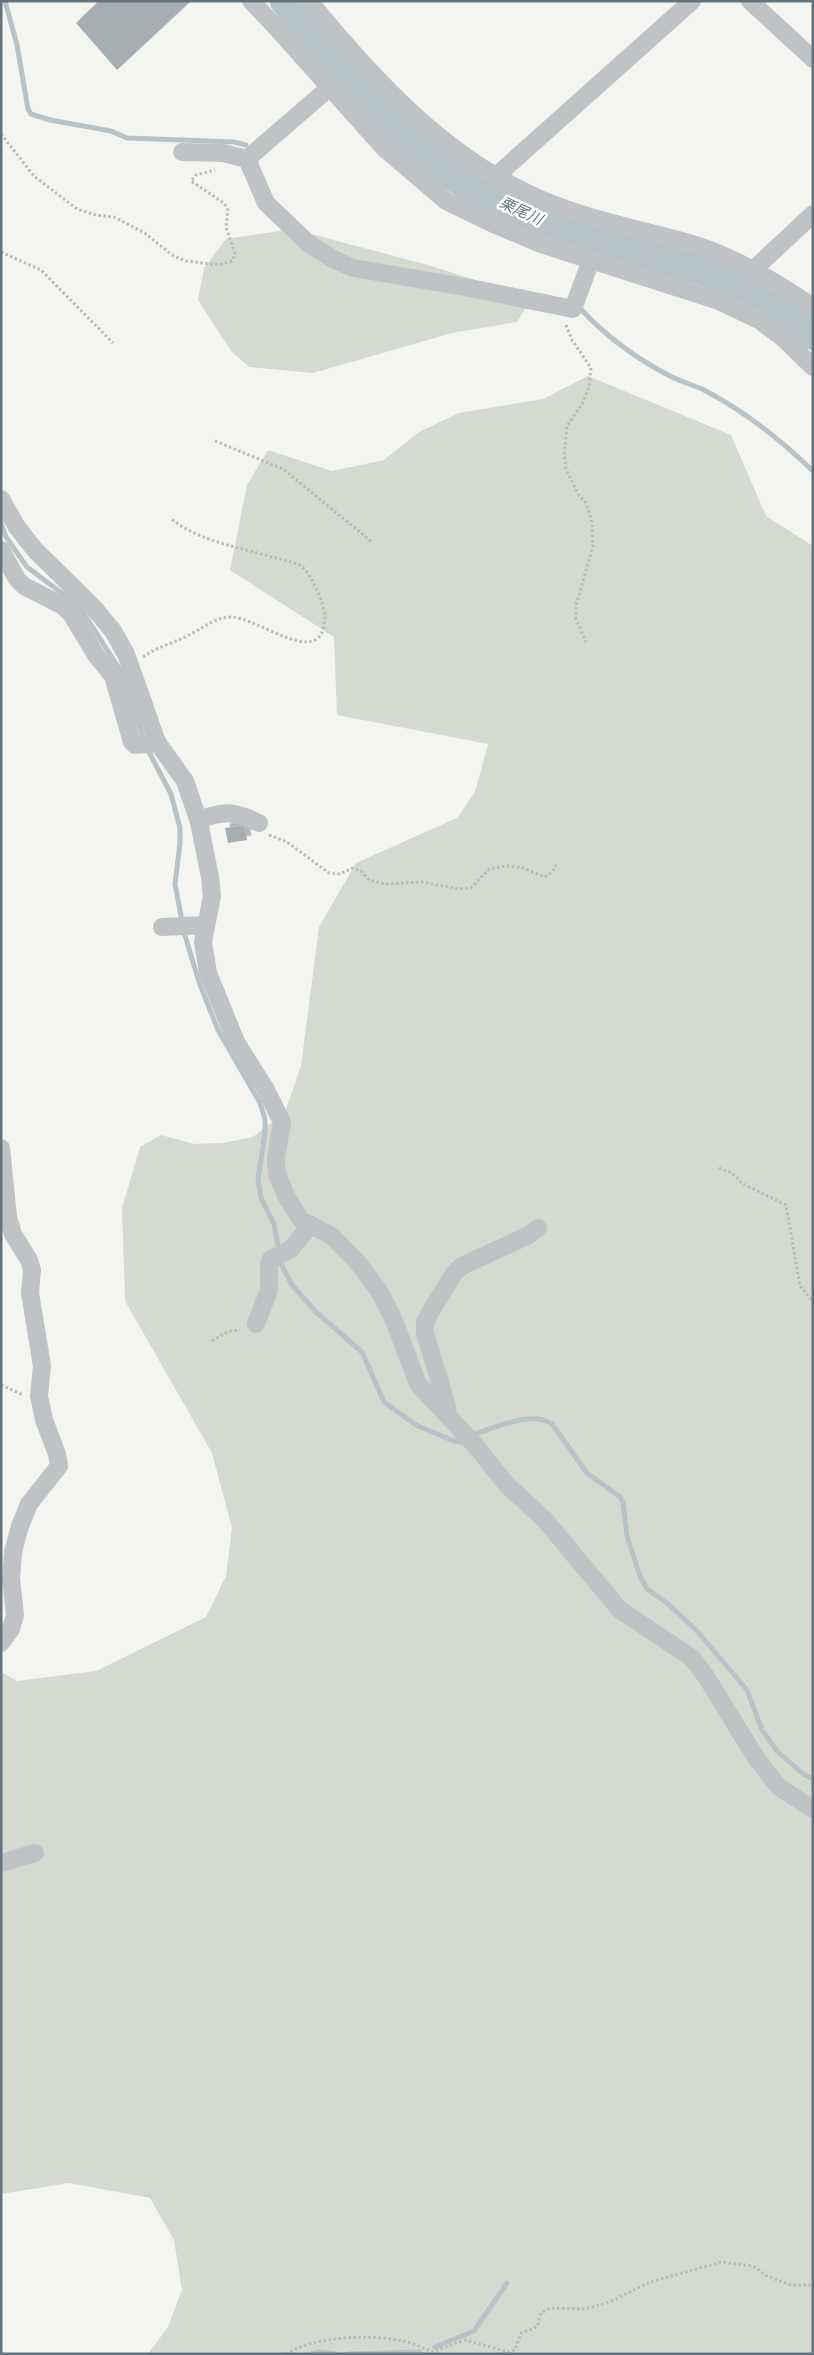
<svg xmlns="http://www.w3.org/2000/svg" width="814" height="2355" viewBox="0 0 814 2355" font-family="'Work Sans','Noto Sans JP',sans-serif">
	<defs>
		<filter id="shadow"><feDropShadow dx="4.5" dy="-4.5" stdDeviation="0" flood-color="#0004"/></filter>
	</defs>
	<rect width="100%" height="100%" fill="#f4f4f0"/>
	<g fill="#d5dad1">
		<polygon points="292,229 428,265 506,290 529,303 517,322 452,333 313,373 249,367 231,351 198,300 204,268 226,239"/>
		<polygon points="588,376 731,435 766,516 813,546 813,2354 148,2354 168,2327 182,2290 174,2240 150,2198 69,2183 1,2194 1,1672 17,1681 96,1671 206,1617 226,1576 232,1528 212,1453 125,1301 122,1208 140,1147 161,1135 194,1144 223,1143 253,1137 285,1112 301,1066 319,927 356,863 457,818 475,792 488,744 337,715 334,637 230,570 247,485 268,450 332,471 384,460 419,432 459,413 543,399"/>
	</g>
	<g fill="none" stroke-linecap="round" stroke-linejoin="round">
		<g stroke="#b8c3c7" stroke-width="5">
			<polyline points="5,1 17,45 28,109 31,114 50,120 111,131 127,138 234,142 246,145"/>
			<path d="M579,307C606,337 638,360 674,378C683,382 693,385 702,389C743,410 780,439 813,471"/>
			<polyline points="1,523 6,537 27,567 79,606 122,673 142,734"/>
			<polyline points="149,752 171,794 180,828 180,843 175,884 182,921"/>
			<polyline points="184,932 199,982 218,1030 260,1103 265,1119 265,1133 258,1179 261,1198 274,1224 278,1246 277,1252"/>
			<polyline points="280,1262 292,1285 315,1311 362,1352 384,1402 416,1425 454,1441 461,1442"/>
			<path d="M474,1434C495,1428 531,1410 552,1424L587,1473L620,1497L623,1503L627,1536L640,1576L647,1589L667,1603L697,1631L747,1690L762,1730L777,1751L803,1774L813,1779"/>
			<polyline points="435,2347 474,2331 507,2283"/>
			<polyline points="312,2354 319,2352 337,2354"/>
			<polyline points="348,2354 420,2352"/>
		</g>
		<path stroke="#b8c3c7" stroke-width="30" d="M285,1C336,64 399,143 468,186C524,222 592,239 655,257C682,265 712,271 738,284C765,298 789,316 813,335"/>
	</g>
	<g fill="#a6aeb2" filter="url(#shadow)">
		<polygon points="99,1 191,1 117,70 76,23"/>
		<polygon points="239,826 245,828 247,840 228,843 225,828"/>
	</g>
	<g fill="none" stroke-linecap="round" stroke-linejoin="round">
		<g stroke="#b9bbbd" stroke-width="3" stroke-dasharray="2.5 2.5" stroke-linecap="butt">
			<polyline points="1,134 34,176 77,209 96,215 114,217 145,233 172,255 186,261 220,265 232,261 235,254 226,227 228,210 224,203 191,181 196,175 215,170"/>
			<polyline points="1,252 41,270 113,343"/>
			<polyline points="566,325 572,340 591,368 589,387 582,404 567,426 564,455 566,469 579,496 586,503 592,522 593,547 576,605 576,619 586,642"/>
			<polyline points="215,441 283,469 372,542"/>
			<path d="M143,657C158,646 175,643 191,634C205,627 215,617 232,617C253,618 297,650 315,640C324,635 324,625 325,617C325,605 311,573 301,566C294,561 280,560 272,557C238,547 198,541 170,518"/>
			<polyline points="269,835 287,842 329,873 340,874 353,868 361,871 369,880 385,884 422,882 459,889 471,888 489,869 507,866 523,868 545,877 552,872 556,865"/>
			<polyline points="719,1168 732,1173 743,1184 786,1205 800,1286 813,1301"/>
			<polyline points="212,1341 229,1331 240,1330"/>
			<polyline points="1,1385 23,1395"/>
			<path d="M286,2354C315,2336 371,2334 403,2341C413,2343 423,2348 432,2352L465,2340L508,2352L515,2350L521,2333L537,2327L541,2313L550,2308L586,2309L614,2300L650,2282L721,2262L753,2266L767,2276L791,2285H813"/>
		</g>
		<g stroke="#bfc3c6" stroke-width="18">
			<polyline points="251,1 274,25 385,149 446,201 489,222 541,244 719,301 759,320 782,337 813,367"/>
			<path d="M309,1C374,80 445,158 540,199C591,221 646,230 699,246C739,259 779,284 813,307"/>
			<polyline points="750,1 813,59"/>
			<polyline points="182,152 223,153 247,159 266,203 309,244 333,259 353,268 465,287 573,309 591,260"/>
			<polyline points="247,159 329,88"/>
			<polyline points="495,177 692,1"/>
			<polyline points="752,271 813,214"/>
			<polyline points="1,499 17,527 35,550 94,608 113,631 126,654 157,742 185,781 199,822 210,877 212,896 203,942 208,973 236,1042 265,1088 282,1122 276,1158 277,1174 287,1198 301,1220 332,1236 359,1264 379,1291 393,1318 418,1384 475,1445 507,1485 544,1519 620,1610 692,1658 707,1678 756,1758 779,1787 813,1809"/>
			<polyline points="1,550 17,579 24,586 63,606 72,615 96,655 113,676 132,742 135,745 158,743"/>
			<path d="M199,820C225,810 234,811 259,823"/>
			<polyline points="162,927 206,925"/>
			<polyline points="1,1148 8,1217 13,1234 29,1260 32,1270 30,1293 42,1366 39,1396 44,1420 57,1454 59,1466 29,1504 20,1526 13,1552 11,1579 15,1615 11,1629 1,1643"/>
			<polyline points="256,1324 269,1290 269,1264 271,1259 291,1249 311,1225"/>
			<polyline points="448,1416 447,1406 425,1333 425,1322 432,1309 455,1272 462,1266 529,1235 538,1228"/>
			<polyline points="1,1863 35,1853"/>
		</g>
	</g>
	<g text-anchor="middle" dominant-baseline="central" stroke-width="5" stroke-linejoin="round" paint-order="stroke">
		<g font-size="15" font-style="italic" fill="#60757d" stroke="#fff">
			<text transform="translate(521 211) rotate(25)">栗尾川</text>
		</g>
	</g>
	<rect width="814" height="2355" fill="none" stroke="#64747f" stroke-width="5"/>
</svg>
